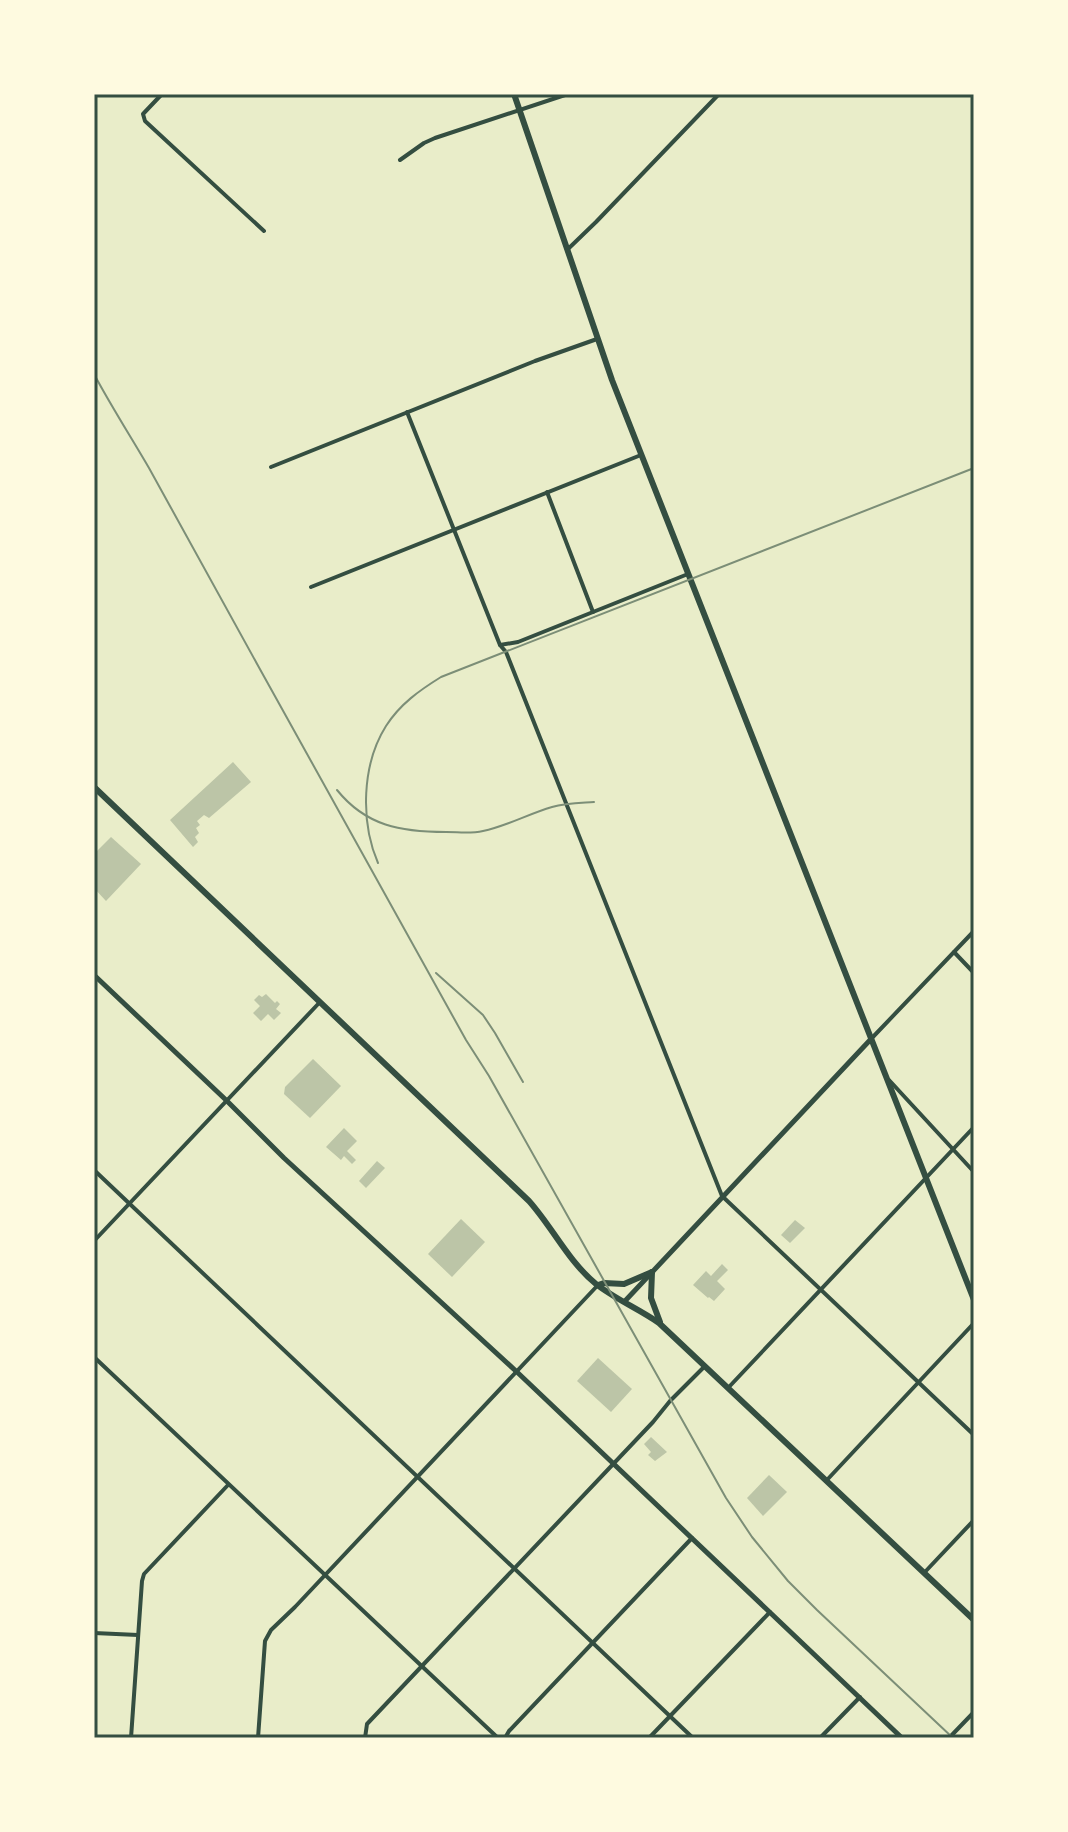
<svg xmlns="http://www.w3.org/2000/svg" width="1068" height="1832" viewBox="0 0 1068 1832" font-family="'Fira Sans Condensed',sans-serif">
	<rect width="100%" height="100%" fill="#e9edc9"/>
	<g fill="#bcc5a7">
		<polygon points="233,762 251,782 209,818 204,815 197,821 200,825 196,828 199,833 195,837 198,842 193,847 170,820"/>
		<polygon points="111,837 141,864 106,901 94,888 94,854"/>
		<polygon points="266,994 275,1003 277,1001 280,1004 276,1009 281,1013 274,1020 268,1014 261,1021 253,1013 260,1006 254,1000 259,995 262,997"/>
		<polygon points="313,1059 341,1086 310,1118 284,1094 285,1087"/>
		<polygon points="344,1128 357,1141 347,1151 356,1160 352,1164 344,1156 341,1160 326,1147"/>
		<polygon points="377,1161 385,1168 366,1188 359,1181"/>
		<polygon points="461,1219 485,1242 452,1277 428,1254"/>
		<polygon points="795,1220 805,1228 790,1243 781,1235"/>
		<polygon points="722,1264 728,1270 717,1281 725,1289 714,1301 709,1297 708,1298 693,1285 706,1271 711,1276"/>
		<polygon points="598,1358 632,1389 611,1412 577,1381"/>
		<polygon points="651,1437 667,1452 655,1461 648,1455 651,1452 644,1444"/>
		<polygon points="769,1475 787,1492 763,1516 747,1498"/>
	</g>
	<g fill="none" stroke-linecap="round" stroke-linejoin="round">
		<g stroke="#344e41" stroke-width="4">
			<polyline points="162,94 143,114 145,121 264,231"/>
			<polyline points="400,160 424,143 435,138 568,94"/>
			<polyline points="568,249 596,222 719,94"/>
			<polyline points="407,412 500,645 506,652 722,1196 974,1435"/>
			<polyline points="271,467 535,361 597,339"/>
			<polyline points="547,492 593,612"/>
			<polyline points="311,587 641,455"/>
			<polyline points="500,645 518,642 688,574"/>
			<polyline points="954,952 974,973"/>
			<polyline points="871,1039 974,931"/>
			<polyline points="889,1080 974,1172"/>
			<polyline points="94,1170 693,1738"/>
			<polyline points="94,1241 320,1002"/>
			<polyline points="94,1357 498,1738"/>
			<polyline points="728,1388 974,1127"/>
			<polyline points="826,1481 974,1323"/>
			<polyline points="924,1573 974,1520"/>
			<polyline points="94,1633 138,1635"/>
			<polyline points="131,1738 142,1581 144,1574 228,1485"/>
			<polyline points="258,1738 265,1641 271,1630 295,1607 598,1285"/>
			<polyline points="365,1738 367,1724 653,1422 670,1401 704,1367"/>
			<polyline points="505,1738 509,1731 692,1538"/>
			<polyline points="649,1738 770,1612"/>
			<polyline points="820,1738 860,1697"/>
			<polyline points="949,1738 974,1712"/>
		</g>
		<polyline stroke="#344e41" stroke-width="5" points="94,975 226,1100 284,1158 517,1372 902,1738"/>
		<polyline stroke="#344e41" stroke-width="5" points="625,1301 871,1039"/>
		<g stroke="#344e41" stroke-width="6">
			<polyline points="514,94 612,380 974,1300"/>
			<path d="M94,787L529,1201C553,1228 568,1261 596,1284C615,1299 639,1309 659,1323L974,1620"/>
			<polyline points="652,1272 651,1298 660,1322"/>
			<polyline points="598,1285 604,1283 624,1284 652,1272"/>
		</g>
		<g stroke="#7c8e77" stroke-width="2">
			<path d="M94,374C111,406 131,437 149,468C254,659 360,850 466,1040L489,1076L726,1498L752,1537L788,1581L817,1610L953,1738"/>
			<path d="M337,790C366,826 401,832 446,832C459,832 470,834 483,831C507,826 528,814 552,807C566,803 580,803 594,802"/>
			<path d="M378,863C360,821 362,764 386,726C400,704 420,690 441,677L974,468"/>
			<polyline points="436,973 483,1015 495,1033 523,1082"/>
		</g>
	</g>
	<rect width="1068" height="1832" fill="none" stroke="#fefae0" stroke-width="192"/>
	<rect x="96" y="96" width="876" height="1640" fill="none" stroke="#344e41" stroke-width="3"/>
</svg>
